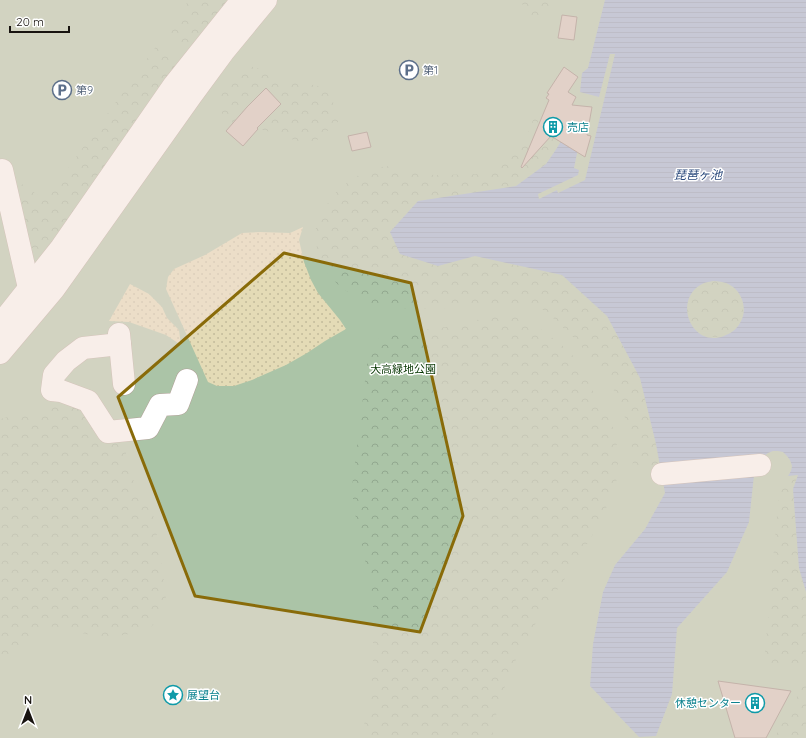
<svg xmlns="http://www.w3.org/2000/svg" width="806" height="738" viewBox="0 0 806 738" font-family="Quicksand,'Noto Sans JP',sans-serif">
	<defs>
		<pattern id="forest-crowns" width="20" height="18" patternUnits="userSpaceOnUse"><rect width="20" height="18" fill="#abc4a7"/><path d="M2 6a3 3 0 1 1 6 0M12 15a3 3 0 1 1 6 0" fill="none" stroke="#92a88f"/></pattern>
		<pattern id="sand-dots" width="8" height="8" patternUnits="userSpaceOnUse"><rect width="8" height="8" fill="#e4dbb6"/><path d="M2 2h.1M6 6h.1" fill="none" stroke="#c3bb9b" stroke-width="1.8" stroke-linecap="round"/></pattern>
		<pattern id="water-rules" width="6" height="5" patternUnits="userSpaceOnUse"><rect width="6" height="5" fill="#93abd3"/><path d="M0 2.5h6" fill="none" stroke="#7e92b4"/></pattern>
	</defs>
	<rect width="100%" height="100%" fill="#f2e0d7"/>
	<rect fill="#abc4a7" x="0" y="0" width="806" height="738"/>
	<g fill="url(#forest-crowns)">
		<polygon points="189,0 236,0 193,52 166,33"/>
		<polygon points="520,0 558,0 536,29"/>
		<polygon points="157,45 186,62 53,241 44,250 32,248 27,243 16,180 45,200"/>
		<polygon points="246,65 272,72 282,81 314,85 329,89 339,121 309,147 283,135 233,123 219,111 219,89"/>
		<polygon points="543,97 547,100 528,145 537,152 551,136 561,142 555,151 546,164 516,186 418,201 438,266 475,256 562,275 607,316 640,378 656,444 660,467 633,470 632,448 628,425 612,386 577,341 550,315 536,305 509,303 451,308 417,309 383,307 360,299 340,287 325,270 317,249 315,231 322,211 337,191 353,178 374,168 389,166 434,175 487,174 497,169 515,153 527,134"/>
		<circle cx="715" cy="309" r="28"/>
		<polygon points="506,313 521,317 541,329 568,350 578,362 590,386 604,409 616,434 618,463 616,485 601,520 580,557 546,606 523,645 512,668 498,705 492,738 360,738 370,704 373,660 373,597 354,509 352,487 369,348 372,343 388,333 402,331 431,329 460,325 484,318"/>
		<polygon points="52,390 88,401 106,435 128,443 124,464 153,514 161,558 167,607 148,631 105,638 49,626 0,663 0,419 16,415 48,411"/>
		<polygon points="798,474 793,489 799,568 806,592 806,668 764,662 780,481 785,479 788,476"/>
		<polygon points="806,680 806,738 774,738"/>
	</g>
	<g fill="url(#sand-dots)">
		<polygon points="303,227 299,240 304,262 311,280 318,293 340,320 346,329 325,341 307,353 286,365 252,380 234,386 217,386 208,382 166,289 168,277 174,269 205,255 242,233 260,232 290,233"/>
		<polygon points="130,284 149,294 162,307 167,318 179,330 181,345 166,335 129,322 109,321"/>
	</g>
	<path fill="url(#water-rules)" fill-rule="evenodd" d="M605,0H806V592L799,568L793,489L798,475L788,476L791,471L792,466L790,460L787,456L783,452L778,451H773L768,453L764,456L754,475L749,522L727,572L677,628L672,694L656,736L639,737L590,686L593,644L603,592L615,565L645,529L665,493L656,444L640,378L607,316L562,275L475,256L438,266L400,254L390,232L418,201L516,186L546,164L555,151L568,130L581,134L574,168L579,170L578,175L538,194L539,199L557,190L558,193L585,180L615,54H610L599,97L580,92L582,73L588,68ZM713,281C719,281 725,282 730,285C743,292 748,311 740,323C736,330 731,333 724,336C691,349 671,298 704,283C706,282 710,282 713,281Z"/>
	<g fill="#cfbeb5" stroke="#8c7c74">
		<polygon points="562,15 577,17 574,40 558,38"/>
		<polygon points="564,67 578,77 568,92 576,97 572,105 592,107 587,135 591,136 585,157 551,136 522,168 521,167 549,100 546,98 549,94 547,93"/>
		<polygon points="266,88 281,104 257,128 258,129 243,146 226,131 247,107"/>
		<polygon points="367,132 371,147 352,151 348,136"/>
		<polygon points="718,681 791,691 766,738 735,738"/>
	</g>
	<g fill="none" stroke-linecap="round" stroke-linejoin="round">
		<defs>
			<g id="minor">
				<polyline points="2,170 29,288"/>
				<polyline points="0,325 61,248 174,85 242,0"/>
				<polyline points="119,334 124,384"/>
				<polyline points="120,344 83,348 66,361 54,375 52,390 61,391 88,401 108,432 148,428 160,405 178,404 187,380"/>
				<polyline points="0,353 54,289 191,96 224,51 266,0"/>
				<polyline points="662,474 760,465"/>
			</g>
		</defs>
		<use href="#minor" stroke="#b1a198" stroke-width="23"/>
		<use href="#minor" stroke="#fff" stroke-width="22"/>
	</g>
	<path d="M0 0H806V738H0ZM284,253L411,283L463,516L420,632L195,596L118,397Z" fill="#f2e0d7" fill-opacity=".55" fill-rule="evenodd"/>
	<path fill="none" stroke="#896b09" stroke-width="3" stroke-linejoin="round" d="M284,253L411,283L463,516L420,632L195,596L118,397Z"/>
	<defs>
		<symbol id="parking-ring" viewBox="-11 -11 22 22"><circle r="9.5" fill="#fff" stroke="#5c6f8a" stroke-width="1.5"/><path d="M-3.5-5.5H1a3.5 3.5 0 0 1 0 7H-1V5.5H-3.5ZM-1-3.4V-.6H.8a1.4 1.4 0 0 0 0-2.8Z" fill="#5c6f8a"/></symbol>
		<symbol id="building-ring" viewBox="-11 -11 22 22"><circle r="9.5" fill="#fff" stroke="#0f9aa8" stroke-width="1.5"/><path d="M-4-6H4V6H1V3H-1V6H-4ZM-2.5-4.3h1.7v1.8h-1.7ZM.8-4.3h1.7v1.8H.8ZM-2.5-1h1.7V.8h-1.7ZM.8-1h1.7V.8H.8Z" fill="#0f9aa8"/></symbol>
		<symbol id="sight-ring" viewBox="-11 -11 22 22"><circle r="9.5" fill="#fff" stroke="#0f9aa8" stroke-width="1.5"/><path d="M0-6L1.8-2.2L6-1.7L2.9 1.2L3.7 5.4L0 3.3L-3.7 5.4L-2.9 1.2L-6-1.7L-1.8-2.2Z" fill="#0f9aa8"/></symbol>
	</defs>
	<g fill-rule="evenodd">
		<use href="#parking-ring" x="398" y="59" width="22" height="22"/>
		<use href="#parking-ring" x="51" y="79" width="22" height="22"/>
		<use href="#building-ring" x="542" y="116" width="22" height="22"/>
		<use href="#sight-ring" x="162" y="684" width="22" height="22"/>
		<use href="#building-ring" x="744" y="692" width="22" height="22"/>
	</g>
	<g text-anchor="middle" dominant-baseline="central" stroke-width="3" stroke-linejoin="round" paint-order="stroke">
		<g font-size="11" fill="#4e5e75" stroke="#fff" text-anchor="start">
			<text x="423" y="70">第1</text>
			<text x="76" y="90">第9</text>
		</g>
		<g font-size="11" fill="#0d838f" stroke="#fff" text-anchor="start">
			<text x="567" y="127">売店</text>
			<text x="187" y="695">展望台</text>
			<text x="741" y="703" text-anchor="end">休憩センター</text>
		</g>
		<g font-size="11" fill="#073602" stroke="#fff">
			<text x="403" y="369">大高緑地公園</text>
		</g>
		<g font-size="12" font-style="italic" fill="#2a497c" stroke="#fff">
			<text x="698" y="174">琵琶ヶ池</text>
		</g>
	</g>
	<g transform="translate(28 710)" stroke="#ffffff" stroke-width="3" paint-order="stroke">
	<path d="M0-3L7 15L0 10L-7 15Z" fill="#181310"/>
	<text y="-6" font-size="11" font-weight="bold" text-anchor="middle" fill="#181310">N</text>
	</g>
	<path d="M10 26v6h59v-6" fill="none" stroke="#181310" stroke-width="2"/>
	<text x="16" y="26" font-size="12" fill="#181310" stroke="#ffffff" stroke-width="3" paint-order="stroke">20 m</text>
</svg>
